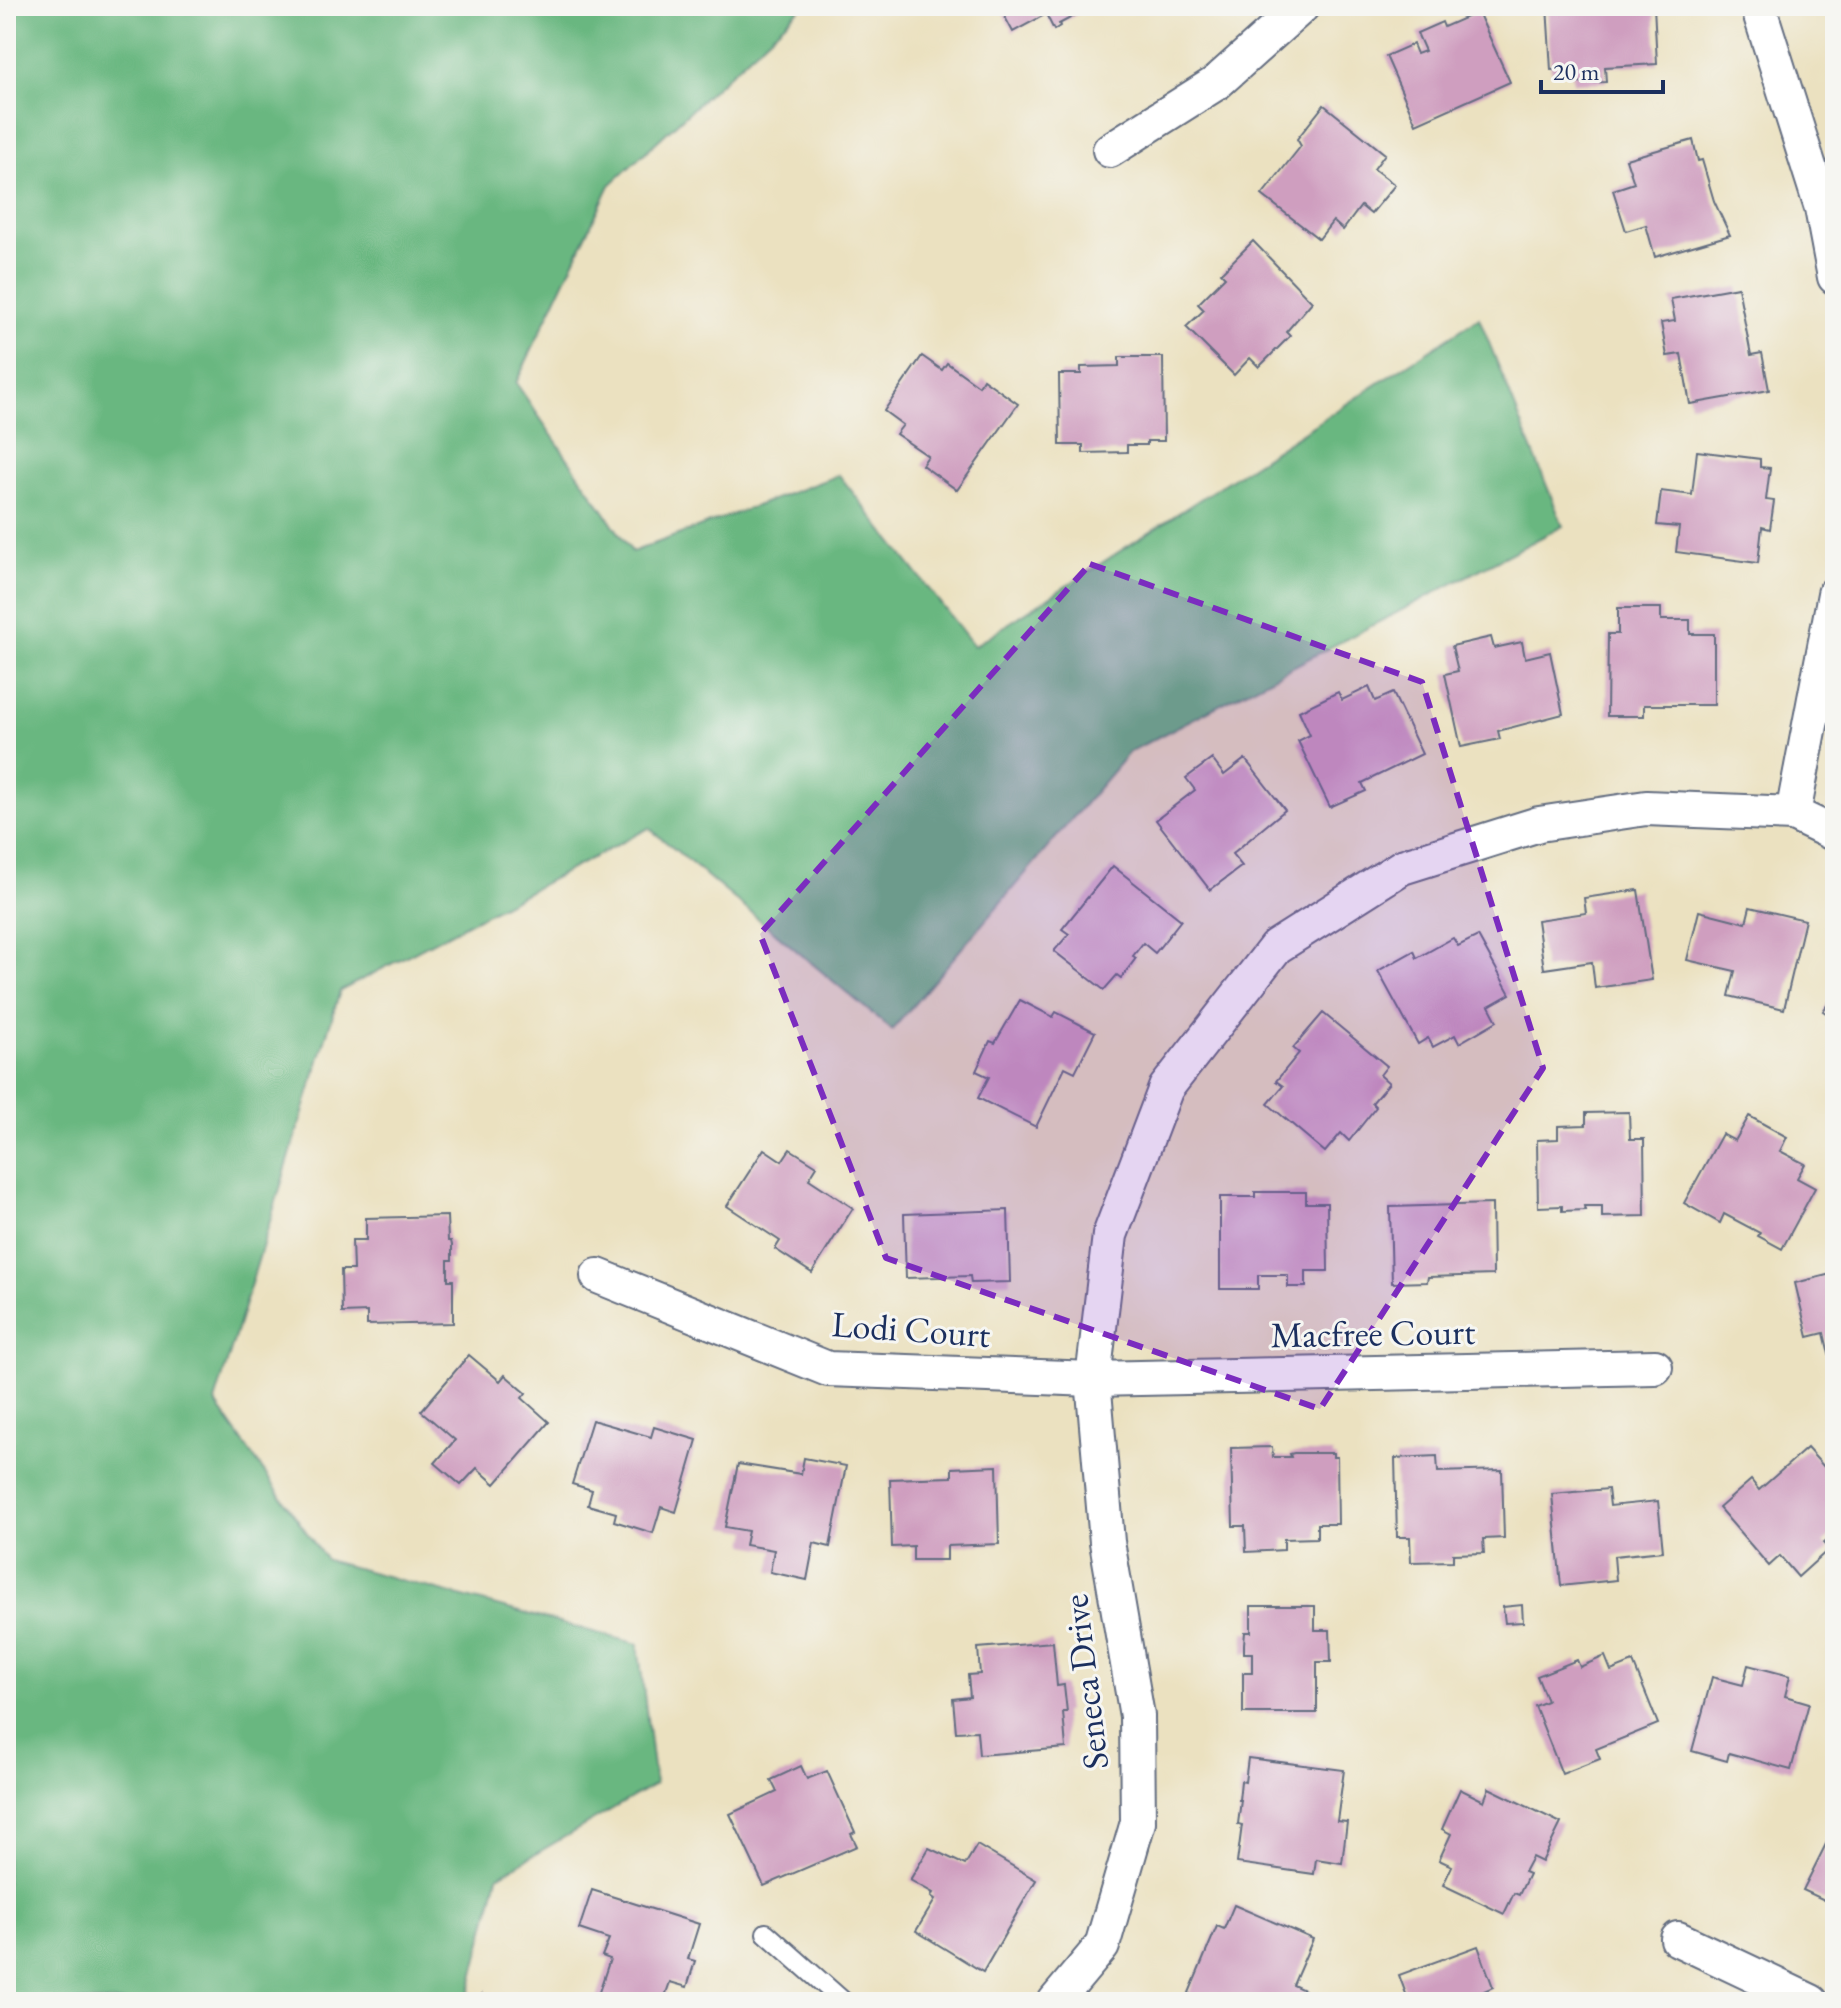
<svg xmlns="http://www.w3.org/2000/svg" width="1841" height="2008" viewBox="0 0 1841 2008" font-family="'EB Garamond',serif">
	<rect width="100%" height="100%" fill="#f6f6f2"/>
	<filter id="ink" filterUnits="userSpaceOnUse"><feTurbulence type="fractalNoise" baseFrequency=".0125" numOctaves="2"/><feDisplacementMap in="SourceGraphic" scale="16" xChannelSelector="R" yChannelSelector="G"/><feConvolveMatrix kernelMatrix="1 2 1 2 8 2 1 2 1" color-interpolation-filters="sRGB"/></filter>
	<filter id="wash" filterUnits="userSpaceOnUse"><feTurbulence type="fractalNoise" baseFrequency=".006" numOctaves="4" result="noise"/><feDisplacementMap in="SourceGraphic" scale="32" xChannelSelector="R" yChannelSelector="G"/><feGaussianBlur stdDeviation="1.8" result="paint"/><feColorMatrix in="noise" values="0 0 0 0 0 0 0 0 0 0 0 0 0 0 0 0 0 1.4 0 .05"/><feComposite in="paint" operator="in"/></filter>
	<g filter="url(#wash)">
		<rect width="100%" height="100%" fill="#ebe1c0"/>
		<polygon fill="#69b780" stroke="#42736f" stroke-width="2" points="6,6 803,6 610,185 516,383 632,552 839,475 974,646 1479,318 1563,526 1129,752 892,1030 649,828 340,991 215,1402 326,1560 638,1644 655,1784 498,1876 467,2002 6,2002"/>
		<g id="blocks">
			<g fill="#cf9ebf">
				<polygon points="999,6 1093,6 1059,24 1060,26 1054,30 1046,14 1013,32"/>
				<polygon points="1547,6 1654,6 1657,64 1605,67 1606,82 1573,83 1572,69 1551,70"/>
				<polygon points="1478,12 1510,82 1416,124 1386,56 1413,44 1417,54 1425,51 1417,33 1442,22 1444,27"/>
				<polygon points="1324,105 1385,154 1374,169 1395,185 1371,214 1361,206 1343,230 1333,221 1319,239 1262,195 1301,146 1297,139"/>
				<polygon points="1693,140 1698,161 1702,160 1714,201 1730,235 1655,257 1646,225 1626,231 1613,190 1634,183 1626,159"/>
				<polygon points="1253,241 1312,302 1286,332 1290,336 1259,367 1250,358 1234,375 1186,327 1204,310 1198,304 1225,277 1221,273"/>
				<polygon points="1738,287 1751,355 1762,353 1769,390 1690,404 1681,354 1667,356 1661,323 1675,321 1671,299"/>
				<polygon points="922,356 942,370 947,363 979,386 983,379 1018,404 957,490 922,465 928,456 896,434 903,425 884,411"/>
				<polygon points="1119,357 1163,357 1164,441 1147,441 1147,445 1127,445 1127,452 1083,453 1083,445 1060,445 1059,374 1081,374 1081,367 1119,366"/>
				<polygon points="1697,451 1760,459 1760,467 1770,468 1766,500 1774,501 1770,529 1762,527 1758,563 1676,552 1679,527 1657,525 1661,491 1692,495"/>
				<polygon points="1618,608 1661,608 1661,620 1690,620 1690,634 1714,634 1714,705 1644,705 1644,716 1607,716 1608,634 1618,634"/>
				<polygon points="1491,637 1494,648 1522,642 1525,658 1550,652 1563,714 1498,731 1500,739 1461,747 1445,674 1458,671 1452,646"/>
				<polygon points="1369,687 1375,701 1393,693 1422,754 1362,783 1366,791 1330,807 1298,741 1310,735 1299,711 1338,692 1342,700"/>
				<polygon points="1212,759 1224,775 1245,759 1285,810 1232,854 1242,866 1210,890 1156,820 1195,790 1186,778"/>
				<polygon points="1113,866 1181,920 1155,953 1143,943 1133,956 1136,958 1121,978 1117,975 1104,990 1054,951 1069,934 1062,929"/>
				<polygon points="1638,890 1652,980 1595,988 1592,962 1544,969 1537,920 1586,913 1584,898"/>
				<polygon points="1750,907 1805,920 1784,1009 1729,996 1735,971 1687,960 1699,911 1746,923"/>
				<polygon points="1478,936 1510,994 1489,1006 1497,1021 1459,1043 1455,1035 1433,1047 1428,1038 1418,1044 1378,971 1414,951 1417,958 1453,938 1458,946"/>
				<polygon points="1835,994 1835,1019 1823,1011"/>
				<polygon points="1020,1000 1053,1017 1056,1012 1095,1032 1075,1072 1065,1067 1036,1127 978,1098 989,1077 976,1071 990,1041 995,1043"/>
				<polygon points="1323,1013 1387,1066 1380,1075 1389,1083 1372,1103 1376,1107 1349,1141 1341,1133 1325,1152 1268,1104 1283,1086 1276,1081 1299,1053 1293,1048"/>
				<polygon points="1629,1112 1630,1139 1644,1139 1645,1216 1602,1217 1602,1206 1584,1206 1585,1210 1562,1211 1562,1206 1538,1207 1537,1140 1558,1139 1558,1126 1586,1125 1586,1113"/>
				<polygon points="1749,1116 1787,1137 1780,1151 1805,1164 1797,1178 1815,1188 1782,1249 1758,1236 1760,1233 1724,1214 1720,1223 1684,1203 1722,1134 1735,1141"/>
				<polygon points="764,1149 782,1161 790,1149 817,1166 809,1179 853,1208 812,1273 775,1249 780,1241 727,1206"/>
				<polygon points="1255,1192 1306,1192 1306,1203 1327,1203 1328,1271 1306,1271 1306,1287 1288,1287 1288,1275 1258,1275 1258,1289 1220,1289 1220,1197 1255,1197"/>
				<polygon points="1492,1204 1493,1275 1428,1277 1427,1282 1392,1283 1390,1207"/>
				<polygon points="1008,1210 1010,1282 971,1283 970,1276 906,1278 904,1214"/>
				<polygon points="447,1216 448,1241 451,1241 452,1245 452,1260 448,1260 448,1280 453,1280 453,1323 367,1325 367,1312 342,1313 341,1270 353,1270 352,1240 366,1240 366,1218"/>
				<polygon points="1835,1273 1835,1375 1834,1375 1824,1333 1808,1337 1795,1283"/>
				<polygon points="469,1355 500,1381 505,1375 526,1393 522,1398 549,1422 495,1484 477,1468 461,1485 435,1463 455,1440 421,1411"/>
				<polygon points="592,1420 651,1437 654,1427 697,1440 676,1512 661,1507 653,1533 614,1521 616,1513 588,1505 592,1490 572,1484"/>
				<polygon points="1272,1447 1273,1457 1291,1457 1290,1454 1294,1453 1333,1453 1333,1457 1337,1457 1338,1524 1317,1524 1317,1538 1284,1539 1284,1550 1246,1552 1245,1526 1233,1526 1231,1448"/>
				<polygon points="1807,1448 1835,1479 1835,1533 1823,1543 1829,1549 1798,1577 1780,1556 1769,1566 1719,1508 1751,1480 1759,1490"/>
				<polygon points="1437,1456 1438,1472 1502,1470 1504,1538 1483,1539 1484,1553 1453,1554 1453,1561 1411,1562 1410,1537 1397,1537 1395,1458"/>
				<polygon points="804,1458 846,1466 830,1547 814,1543 807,1580 770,1572 774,1550 745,1545 748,1531 725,1527 738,1464 801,1474"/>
				<polygon points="997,1466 999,1544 947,1546 947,1560 913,1560 913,1546 892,1547 890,1479 952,1477 952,1468"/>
				<polygon points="1608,1489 1610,1506 1658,1501 1663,1551 1614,1556 1616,1580 1561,1586 1552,1494"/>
				<polygon points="1522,1605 1523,1622 1505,1623 1503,1607"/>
				<polygon points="1251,1606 1315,1606 1315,1630 1330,1630 1331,1662 1317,1662 1317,1713 1243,1713 1243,1673 1252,1673 1252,1653 1244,1653 1244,1644 1245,1632 1251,1632"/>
				<polygon points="1053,1642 1057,1686 1064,1685 1067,1712 1063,1712 1066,1748 979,1755 977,1731 956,1732 953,1699 970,1697 968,1675 980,1674 978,1648"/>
				<polygon points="1605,1656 1611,1671 1633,1662 1658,1724 1596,1749 1600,1759 1562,1774 1535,1706 1547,1701 1537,1676 1577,1660 1580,1667"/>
				<polygon points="1748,1665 1790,1676 1785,1696 1809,1703 1791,1770 1729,1753 1727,1761 1692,1751 1712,1677 1743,1685"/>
				<polygon points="1248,1758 1344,1770 1337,1821 1347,1822 1342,1863 1316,1859 1314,1874 1237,1863 1242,1825 1238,1824 1241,1800 1239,1800 1241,1781 1245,1782"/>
				<polygon points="801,1766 807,1779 827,1771 855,1832 851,1834 857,1846 764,1886 730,1814 777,1792 771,1780"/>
				<polygon points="1489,1788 1561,1823 1542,1862 1532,1857 1524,1872 1529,1874 1519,1895 1514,1893 1504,1914 1443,1885 1452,1866 1439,1860 1451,1834 1442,1829 1460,1789 1484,1801"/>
				<polygon points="1835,1826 1835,1905 1803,1890"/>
				<polygon points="977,1845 1036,1880 983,1972 916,1931 935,1900 931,1897 933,1893 910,1880 929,1848 965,1865"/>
				<polygon points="592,1890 699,1924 688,1959 695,1961 687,1987 670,1982 663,2002 596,2001 610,1959 602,1956 609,1939 579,1929"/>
				<polygon points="1234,1905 1313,1939 1293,1985 1306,1991 1302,2002 1186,2000 1217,1926 1224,1929"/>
				<polygon points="1478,1946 1493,1987 1484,1991 1487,2002 1409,2002 1399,1975"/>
				<polygon points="482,1994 496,2002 478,2002"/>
			</g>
		</g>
	</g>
	<g filter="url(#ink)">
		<use href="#blocks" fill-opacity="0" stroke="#646d80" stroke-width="2"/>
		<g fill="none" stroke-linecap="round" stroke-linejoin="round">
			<defs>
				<polyline id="service" points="766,1933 844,2002"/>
				<g id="minor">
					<polyline points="1758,6 1822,208 1835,277"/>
					<polyline points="1110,150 1216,83 1302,6"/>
					<polyline points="1793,814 1835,594"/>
					<polyline points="598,1276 828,1369 1093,1379 1655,1367"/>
					<polyline points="1678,1939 1811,2002"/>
					<polyline points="1055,2002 1102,1946 1138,1822 1137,1716 1107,1542 1093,1379 1110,1235 1166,1088 1276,947 1402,867 1539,824 1646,808 1793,814 1835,834"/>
				</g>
			</defs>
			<use href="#service" stroke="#646d80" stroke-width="22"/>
			<use href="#minor" stroke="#646d80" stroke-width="38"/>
			<use href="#service" stroke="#fff" stroke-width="18"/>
			<use href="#minor" stroke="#fff" stroke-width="34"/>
		</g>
	</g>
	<path fill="#7b2cbf" fill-opacity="0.2" stroke="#7b2cbf" stroke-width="6" stroke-dasharray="16 10" stroke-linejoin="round" d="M1090,564L1422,682L1543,1068L1320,1409L886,1258L760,934Z"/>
	<g text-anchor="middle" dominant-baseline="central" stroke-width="6" stroke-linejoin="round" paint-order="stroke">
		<g font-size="36" fill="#1b2f5e" stroke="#f6f6f2">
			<text transform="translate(911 1329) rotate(4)">Lodi Court</text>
			<text transform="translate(1373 1333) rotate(-1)">Macfree Court</text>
			<text transform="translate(1085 1682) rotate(-97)">Seneca Drive</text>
		</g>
	</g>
	<rect width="1841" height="2008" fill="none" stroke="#f6f6f2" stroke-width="32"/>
	<path d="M1541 80v12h122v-12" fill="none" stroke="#1b2f5e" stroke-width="4"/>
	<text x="1553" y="80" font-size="24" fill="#1b2f5e" stroke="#f6f6f2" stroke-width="6" paint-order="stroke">20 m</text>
</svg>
